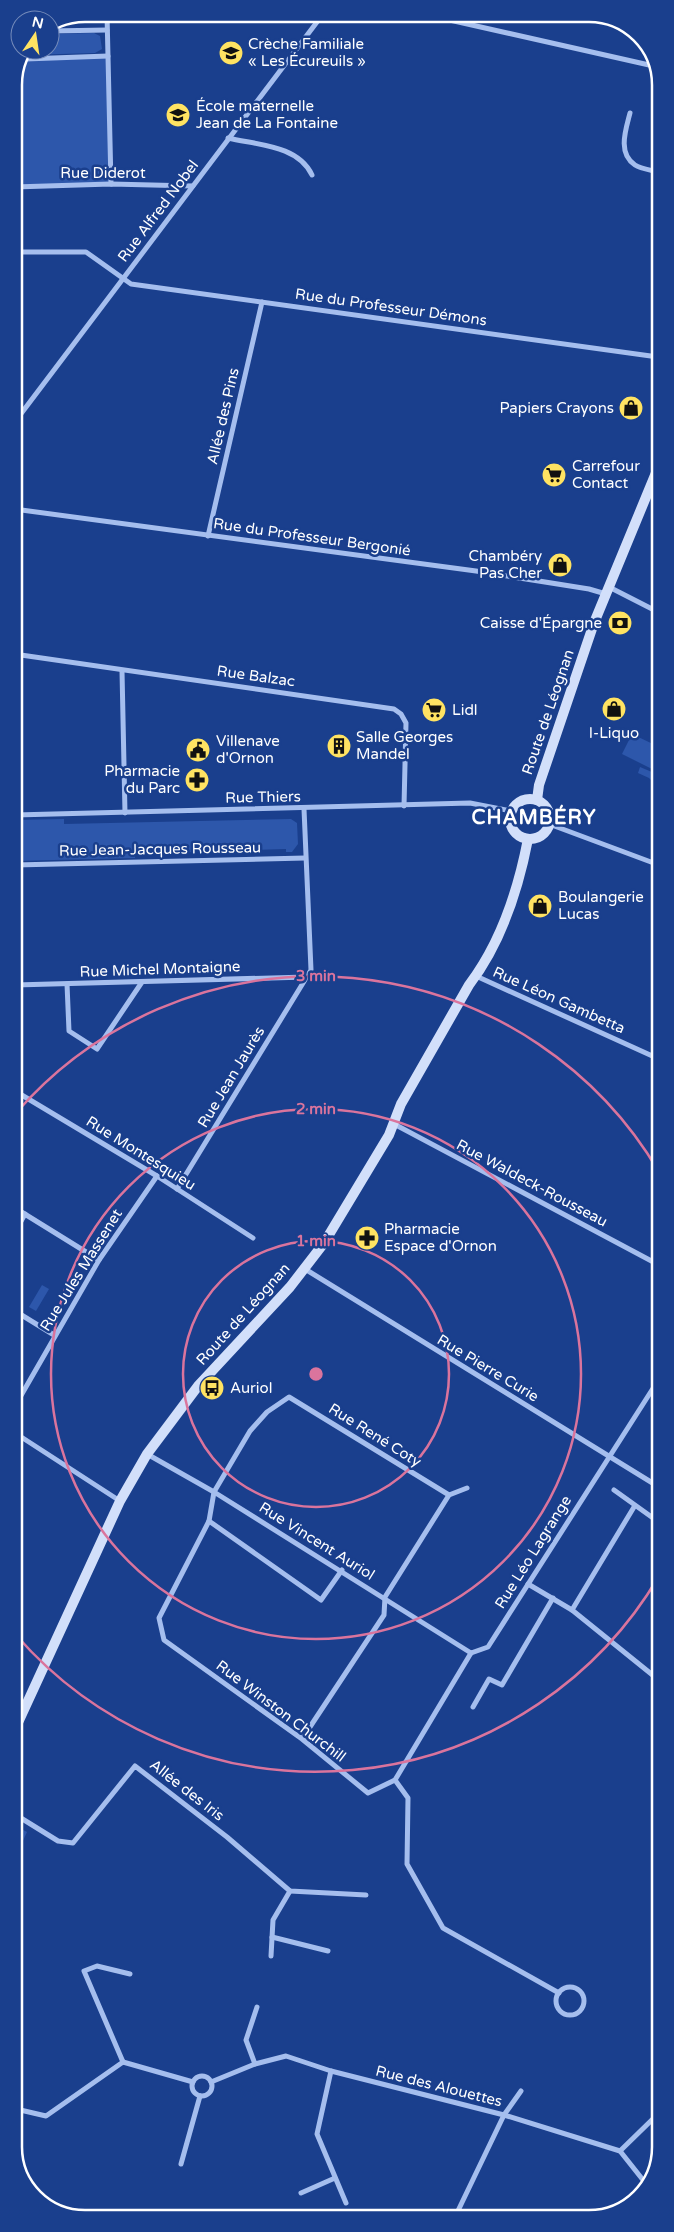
<svg xmlns="http://www.w3.org/2000/svg" width="674" height="2232" viewBox="0 0 674 2232" font-family="'Varela Round',sans-serif">
	<rect width="100%" height="100%" fill="#1a3f8d"/>
	<g fill="#2d57ab">
		<polygon points="94,33 100,36 102,49 95,53 26,55 28,50 50,50 50,34"/>
		<polygon points="108,56 111,184 14,187 14,85 25,59"/>
		<polygon points="632,734 655,745 657,740 659,740 659,768 656,767 654,770 622,754"/>
		<polygon points="640,767 659,775 658,787 649,778 638,773"/>
		<polygon points="64,819 64,824 291,819 297,823 298,844 292,852 286,852 286,849 135,854 135,858 15,861 15,820"/>
		<polygon points="42,1285 49,1289 36,1311 29,1307"/>
		<polygon points="16,1826 27,1832 16,1856"/>
	</g>
	<g fill="none" stroke-linecap="round" stroke-linejoin="round">
		<g stroke="#a5beee" stroke-width="5">
			<polyline points="107,14 111,184"/>
			<polyline points="423,14 658,67"/>
			<polyline points="50,31 107,30"/>
			<polyline points="25,59 108,56"/>
			<path d="M630,113C626,129 617,153 635,165C641,169 651,170 658,172"/>
			<path d="M228,138C257,145 298,145 312,175"/>
			<polyline points="14,187 111,184 193,186"/>
			<polyline points="14,252 86,252 131,284 658,357"/>
			<polyline points="14,423 323,14"/>
			<polyline points="14,509 476,571 589,589 606,594"/>
			<polyline points="208,536 262,302"/>
			<polyline points="609,587 658,612"/>
			<polyline points="14,654 394,709 401,714 406,723 404,806"/>
			<polyline points="122,671 125,813"/>
			<polyline points="15,815 470,803 511,811"/>
			<polyline points="549,824 659,865"/>
			<polyline points="15,865 305,858"/>
			<polyline points="476,976 659,1059"/>
			<polyline points="67,984 69,1031 97,1049 142,982"/>
			<polyline points="15,985 306,977"/>
			<polyline points="15,1091 157,1176 253,1238"/>
			<polyline points="394,1124 659,1265"/>
			<polyline points="177,1189 311,970 304,809"/>
			<polyline points="15,1208 99,1260"/>
			<polyline points="15,1232 25,1214"/>
			<polyline points="305,1269 659,1487"/>
			<polyline points="15,1311 54,1335"/>
			<polyline points="15,1406 99,1260 157,1176"/>
			<polyline points="15,1433 120,1501"/>
			<polyline points="147,1454 214,1492 471,1653"/>
			<polyline points="614,1490 660,1523"/>
			<polyline points="449,1495 467,1488"/>
			<polyline points="209,1521 321,1600 342,1570"/>
			<polyline points="528,1584 572,1610 660,1681"/>
			<polyline points="572,1610 634,1507"/>
			<polyline points="471,1653 488,1647 659,1379"/>
			<polyline points="473,1707 489,1679 502,1685 553,1598"/>
			<polyline points="302,1739 384,1615 385,1597 449,1495 289,1397 267,1412 250,1431 214,1492 209,1521 159,1618 164,1640 302,1739 368,1793 395,1780 471,1653"/>
			<polyline points="395,1780 408,1798 407,1864 443,1928 559,1993"/>
			<polyline points="16,1815 58,1841 73,1843 135,1766 227,1837 290,1891 366,1895"/>
			<polyline points="272,1937 328,1951"/>
			<polyline points="271,1956 273,1920 290,1891"/>
			<circle cx="570" cy="2001" r="14"/>
			<polyline points="123,2062 84,1971 97,1966 130,1974"/>
			<polyline points="123,2062 193,2082"/>
			<polyline points="255,2064 246,2040 257,2007"/>
			<polyline points="331,2071 317,2134 346,2203"/>
			<circle cx="202" cy="2086" r="10"/>
			<polyline points="211,2082 255,2064 286,2056 331,2071 504,2115 620,2151 647,2185"/>
			<polyline points="16,2109 46,2116 123,2062"/>
			<polyline points="620,2151 660,2112"/>
			<polyline points="181,2164 200,2096"/>
			<polyline points="301,2193 335,2178"/>
			<polyline points="455,2217 504,2115 521,2091"/>
		</g>
		<g stroke="#d2dffa" stroke-width="10">
			<circle cx="530" cy="819" r="20"/>
			<polyline points="537,800 539,785 594,623 658,468"/>
			<path d="M16,1727L120,1501L147,1454L198,1386L290,1287L324,1243L389,1135L401,1104L469,985C501,943 518,891 528,839"/>
		</g>
	</g>
	<g fill="none" stroke="#da749d" stroke-width="2.5">
		<circle cx="316" cy="1374" r="133"/>
		<circle cx="316" cy="1374" r="265"/>
		<path d="M659 1576A398 398 0 0 1 16 1635M16 1113A398 398 0 0 1 659 1172"/>
	</g>
	<defs>
		<symbol id="school-disc" viewBox="-11 -11 22 22"><circle r="9.5" fill="#ffe362" stroke="#1a3f8d"/><path d="M0-5L7-2L0 1L-7-2ZM-4 1L0 2.5L4 1V4Q0 6-4 4Z" fill="#111"/></symbol>
		<symbol id="shop-disc" viewBox="-11 -11 22 22"><circle r="9.5" fill="#ffe362" stroke="#1a3f8d"/><path d="M-5-2.5h2.3a2.7 3.5 0 0 1 5.4 0H5L5.5 6h-11ZM-1.5-2.5h3a1.5 2.3 0 0 0-3 0Z" fill="#111"/></symbol>
		<symbol id="supermarket-disc" viewBox="-11 -11 22 22"><circle r="9.5" fill="#ffe362" stroke="#1a3f8d"/><path d="M-6-5.5h2.5l.6 2H6L4.5 2H-2.5L-4.4-4H-6ZM-1.5 3.2a1.3 1.3 0 1 0 .1 0ZM3 3.2a1.3 1.3 0 1 0 .1 0Z" fill="#111"/></symbol>
		<symbol id="bank-disc" viewBox="-11 -11 22 22"><circle r="9.5" fill="#ffe362" stroke="#1a3f8d"/><path d="M-6-4H6V4H-6ZM0-2.3a2.3 2.3 0 1 0 0 4.6a2.3 2.3 0 1 0 0-4.6Z" fill="#111"/></symbol>
		<symbol id="building-disc" viewBox="-11 -11 22 22"><circle r="9.5" fill="#ffe362" stroke="#1a3f8d"/><path d="M-4-6H4V6H1V3H-1V6H-4ZM-2.5-4.3h1.7v1.8h-1.7ZM.8-4.3h1.7v1.8H.8ZM-2.5-1h1.7V.8h-1.7ZM.8-1h1.7V.8H.8Z" fill="#111"/></symbol>
		<symbol id="civic-disc" viewBox="-11 -11 22 22"><circle r="9.5" fill="#ffe362" stroke="#1a3f8d"/><path d="M-.6-6.5H3V-4.5H.6V-3L4-1V1h2V6H-6V1h2V-1L-.6-3ZM-1.2 2.5V6h2.4V2.5Z" fill="#111"/></symbol>
		<symbol id="pharmacy-disc" viewBox="-11 -11 22 22"><circle r="9.5" fill="#ffe362" stroke="#1a3f8d"/><path d="M-2-6h4v4h4v4h-4v4h-4v-4h-4v-4h4Z" fill="#111"/></symbol>
		<symbol id="bus-disc" viewBox="-11 -11 22 22"><circle r="9.5" fill="#ffe362" stroke="#1a3f8d"/><path d="M-5-6H5V4H4V6H2V4H-2V6H-4V4H-5ZM-3.5-4V0h7V-4ZM-3.5 1.2v1.5H-2V1.2ZM2 1.2v1.5H3.5V1.2Z" fill="#111"/></symbol>
	</defs>
	<g fill-rule="evenodd">
		<use href="#school-disc" x="217" y="39" width="28" height="28"/>
		<use href="#school-disc" x="164" y="101" width="28" height="28"/>
		<use href="#shop-disc" x="617" y="394" width="28" height="28"/>
		<use href="#supermarket-disc" x="540" y="461" width="28" height="28"/>
		<use href="#shop-disc" x="546" y="551" width="28" height="28"/>
		<use href="#bank-disc" x="606" y="609" width="28" height="28"/>
		<use href="#shop-disc" x="600" y="695" width="28" height="28"/>
		<use href="#supermarket-disc" x="420" y="696" width="28" height="28"/>
		<use href="#building-disc" x="325" y="732" width="28" height="28"/>
		<use href="#civic-disc" x="184" y="736" width="28" height="28"/>
		<use href="#pharmacy-disc" x="183" y="766" width="28" height="28"/>
		<use href="#shop-disc" x="526" y="892" width="28" height="28"/>
		<use href="#pharmacy-disc" x="353" y="1224" width="28" height="28"/>
		<use href="#bus-disc" x="198" y="1374" width="28" height="28"/>
	</g>
	<g text-anchor="middle" dominant-baseline="central" stroke-width="5" stroke-linejoin="round" paint-order="stroke">
		<g font-size="15" fill="#fff" stroke="#1a3f8d" text-anchor="start">
			<text x="248" y="44">Crèche Familiale<tspan x="248" dy="17">« Les Écureuils »</tspan></text>
			<text x="196" y="106">École maternelle<tspan x="196" dy="17">Jean de La Fontaine</tspan></text>
			<text x="614" y="408" text-anchor="end">Papiers Crayons</text>
			<text x="572" y="466">Carrefour<tspan x="572" dy="17">Contact</tspan></text>
			<text x="542" y="556" text-anchor="end">Chambéry<tspan x="542" dy="17">Pas Cher</tspan></text>
			<text x="602" y="623" text-anchor="end">Caisse d'Épargne</text>
			<text x="452" y="710">Lidl</text>
			<text x="614" y="733" text-anchor="middle">I-Liquo</text>
			<text x="356" y="737">Salle Georges<tspan x="356" dy="17">Mandel</tspan></text>
			<text x="216" y="741">Villenave<tspan x="216" dy="17">d'Ornon</tspan></text>
			<text x="180" y="771" text-anchor="end">Pharmacie<tspan x="180" dy="17">du Parc</tspan></text>
			<text x="558" y="897">Boulangerie<tspan x="558" dy="17">Lucas</tspan></text>
			<text x="384" y="1229">Pharmacie<tspan x="384" dy="17">Espace d'Ornon</tspan></text>
			<text x="230" y="1388">Auriol</text>
		</g>
		<g font-size="15" fill="#fff" stroke="#1a3f8d">
			<text x="103" y="173">Rue Diderot</text>
			<text transform="translate(158 211) rotate(-53)">Rue Alfred Nobel</text>
			<text transform="translate(391 307) rotate(8)">Rue du Professeur Démons</text>
			<text transform="translate(223 416) rotate(-77)">Allée des Pins</text>
			<text transform="translate(312 537) rotate(8)">Rue du Professeur Bergonié</text>
			<text transform="translate(256 676) rotate(8)">Rue Balzac</text>
			<text transform="translate(548 712) rotate(-71)">Route de Léognan</text>
			<text transform="translate(263 797) rotate(-1)">Rue Thiers</text>
			<text transform="translate(160 849) rotate(-1)">Rue Jean-Jacques Rousseau</text>
			<text transform="translate(160 969) rotate(-2)">Rue Michel Montaigne</text>
			<text transform="translate(559 1000) rotate(24)">Rue Léon Gambetta</text>
			<text transform="translate(231 1077) rotate(-59)">Rue Jean Jaurès</text>
			<text transform="translate(141 1153) rotate(32)">Rue Montesquieu</text>
			<text transform="translate(532 1183) rotate(28)">Rue Waldeck-Rousseau</text>
			<text transform="translate(81 1270) rotate(-58)">Rue Jules Massenet</text>
			<text transform="translate(243 1314) rotate(-48)">Route de Léognan</text>
			<text transform="translate(488 1368) rotate(31)">Rue Pierre Curie</text>
			<text transform="translate(375 1435) rotate(32)">Rue René Coty</text>
			<text transform="translate(317 1541) rotate(32)">Rue Vincent Auriol</text>
			<text transform="translate(533 1552) rotate(-58)">Rue Léo Lagrange</text>
			<text transform="translate(281 1711) rotate(37)">Rue Winston Churchill</text>
			<text transform="translate(187 1790) rotate(38)">Allée des Iris</text>
			<text transform="translate(439 2086) rotate(14)">Rue des Alouettes</text>
		</g>
		<g font-size="20" font-weight="bold" letter-spacing="1" fill="#fff" stroke="#1a3f8d">
			<text x="534" y="818">CHAMBÉRY</text>
		</g>
	</g>
	<path d="M0 0H674V2232H0ZM85 22H589A63 63 0 0 1 652 85V2147A63 63 0 0 1 589 2210H85A63 63 0 0 1 22 2147V85A63 63 0 0 1 85 22Z" fill="#1a3f8d" fill-rule="evenodd"/>
	<path fill="none" stroke="#fff" stroke-width="2.5" d="M85 22H589A63 63 0 0 1 652 85V2147A63 63 0 0 1 589 2210H85A63 63 0 0 1 22 2147V85A63 63 0 0 1 85 22Z"/>
	<circle cx="316" cy="1374" r="8" fill="#da749d" stroke="#1a3f8d" stroke-width="2.5"/>
	<g font-size="15" text-anchor="middle" font-weight="bold" fill="#da749d" stroke="#1a3f8d" stroke-width="5" stroke-linejoin="round" paint-order="stroke">
		<text x="316" y="981">3 min</text>
		<text x="316" y="1114">2 min</text>
		<text x="316" y="1246">1 min</text>
	</g>
	<g transform="translate(35 35) rotate(13)"><circle r="24" fill="#1a3f8d" stroke="#768cbb"/>
	<path d="M0-4L9 19L0 12L-9 19Z" fill="#ffe362"/>
	<text y="-8" font-size="14" font-weight="bold" text-anchor="middle" fill="#ffffff">N</text>
	</g>
</svg>
